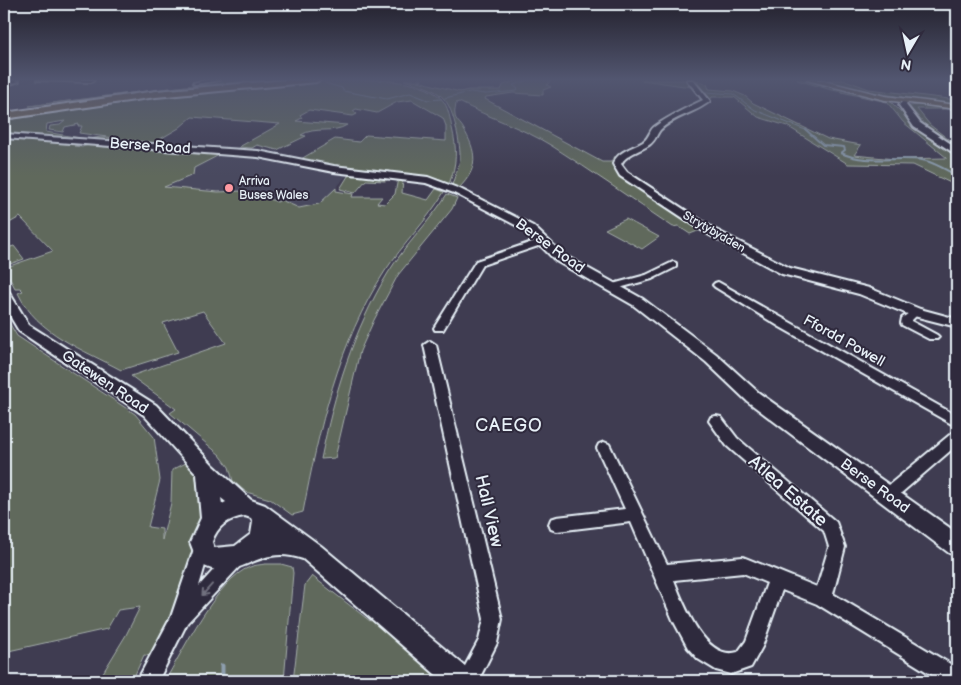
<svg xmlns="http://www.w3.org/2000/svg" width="961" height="685" viewBox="0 0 961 685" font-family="'Balsamiq Sans',sans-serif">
	<rect width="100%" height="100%" fill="#3f3c51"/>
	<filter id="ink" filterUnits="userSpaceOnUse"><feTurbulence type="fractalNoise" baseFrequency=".02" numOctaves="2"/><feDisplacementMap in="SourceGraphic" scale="10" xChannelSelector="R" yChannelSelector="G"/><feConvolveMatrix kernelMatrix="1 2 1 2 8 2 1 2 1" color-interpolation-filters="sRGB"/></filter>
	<g filter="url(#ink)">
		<g fill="#4a485f">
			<polygon points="37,80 167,80 177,86 4,110 4,86"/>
			<polygon points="225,152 345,172 346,176 308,222 263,196 157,187"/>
		</g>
		<g fill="#60695c" stroke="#a4adaa">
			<polygon points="232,80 262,80 186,86 29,106"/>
			<path d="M350,80C375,80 428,78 444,102C449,110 450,119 452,128C457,149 457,164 449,184L430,177L358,170L301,159L335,139L359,142L366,135L446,141V126L443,118L412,100L397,102L377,113L356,109L353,111L357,114L353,116L309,110L300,115L302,118L296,121L347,125C333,134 315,126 301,135L306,136L277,150L257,145L252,148L239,147L280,124L192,117L179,128L150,145L93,141L88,139L101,137L135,141L79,133L82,126H78L79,124L65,127L63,132L49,130L50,126L60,125L65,121L47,124L46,132L86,139L4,133V118C118,100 234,85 350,80Z"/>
			<path d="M404,80H422L418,81L460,92L468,90H501L503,85L518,80H551L547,85L551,87L543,90V95L513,93L486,97L485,99L602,162H611L614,156L615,162L622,177L703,229L690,234L678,226L673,227C633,200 593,172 552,146C523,128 490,118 459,102L456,103C456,107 454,111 455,115C455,120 461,124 463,128C477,152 479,168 459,188L452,185C454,177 459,168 460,159C461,145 454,111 445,100C436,88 417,84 404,80Z"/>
			<polygon points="642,80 697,80 707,84 709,89 733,91 745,96 753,103 828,139 861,145 854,155 895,159 947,158 903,122 887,102 828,89 797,80 807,80 805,81 891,102 914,125 957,158 957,186 913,165 848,164 787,126 758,117 734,97 712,97 710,100 693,83 688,82 691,87"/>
			<path d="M822,80H845L869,89L957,100V105C911,99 867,93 822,80Z"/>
			<polygon points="919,105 957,109 917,109 930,125 957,146 957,149 930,131 909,106"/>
			<path d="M4,137L88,143L74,146L82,147L92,144L225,152L194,168L193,175L164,187L218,192L242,191L244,194L263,196L277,202L281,200L299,208L319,204L336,188V191L353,194L352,197H382L377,203L385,204L395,194L398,178L403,179L402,193L428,200L436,189L444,192C427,221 403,244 385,271C338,343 319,429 303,512L292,515L270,499L246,492L233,481L229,467L220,455L170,413L176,409L131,376L226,343L203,311L163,323L178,352L121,370C84,350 37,334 18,293L23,291L20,288H15L4,268L53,251L20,217L4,226Z"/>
			<polygon points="355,174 393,177 385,181 366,180 355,193 340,189 348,176"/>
			<path d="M447,194L457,198L452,209L398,275L374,320L360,351L335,458L321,459C334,394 353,331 388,273C405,245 430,222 447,194Z"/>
			<polygon points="626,219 659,237 642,249 605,229"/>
			<polygon points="14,246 24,259 4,266 4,249"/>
			<path d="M4,314L17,336L135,414L154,437L160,480L148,527L162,529V540L171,503L172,470L186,463L195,473L204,508L200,510C201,524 193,534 192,547C187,593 173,616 153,656L144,655L132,681H98L126,635L140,607L118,610L107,629L4,652Z"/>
			<path d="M265,564H281L292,567L293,573L284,681H165C182,652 218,578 250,567C254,565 260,565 265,564Z"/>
			<polygon points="312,576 370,621 373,620 448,681 293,681 305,585"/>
		</g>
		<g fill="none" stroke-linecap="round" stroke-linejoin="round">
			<g stroke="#8d9eae" stroke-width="1">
				<polyline points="686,80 706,92 733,94 755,110 808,131"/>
				<polyline points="325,83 342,88 343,91 387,99 410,93 428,100 441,99"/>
				<polyline points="445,98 470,92 486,94 517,91 518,89 513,85 529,80"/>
			</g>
			<path stroke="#8d9eae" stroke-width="2" d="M806,130L823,145L844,147L845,150L841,153C868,165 894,156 922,160C933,162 947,170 957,176"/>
			<polyline stroke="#8d9eae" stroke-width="5" points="222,666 222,681"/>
			<defs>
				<g id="street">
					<polygon points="15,80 19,81 4,86 4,84"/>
					<polygon points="206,80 219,80 195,84 193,83"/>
					<polygon points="541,239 544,240 544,244 482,265 443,330 435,330 434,328 476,261"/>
					<polygon points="673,262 676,263 676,267 652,279 612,290 607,287 609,285 646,275"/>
					<polygon points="718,282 957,416 957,427 780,327 715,287 713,285 715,283"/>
					<polygon points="915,309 920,312 911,321 937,335 939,337 937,339 929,339 902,325 901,323 902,318"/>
					<polygon points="430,341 436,345 502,619 497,643 478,681 457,681 479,640 484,619 424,345"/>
					<path d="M716,416L721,417L737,438L836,522L845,547L833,594L957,668V681H942L817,604L782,590L762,647L751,667L731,674L716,670L698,659L688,648L673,620L631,522L557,531L551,529L549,524L551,519L557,517L625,509L597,448L599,444L604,442L609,444L611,448L667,564L743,557L817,587L829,547L824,531L727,446L709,421L711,417ZM743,573L767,583L746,641L738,652C705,662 683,603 674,580Z"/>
					<polygon points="957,432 957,445 893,500 888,502 883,500 880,495 883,490 952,433"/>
					<polygon points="202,540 208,543 210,548 199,586 228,554 234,552 240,554 242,560 240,566 187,623 158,681 137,681 171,617 196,543"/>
				</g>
				<g id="secondary">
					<polygon points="37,80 94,80 91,82"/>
					<path d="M687,80H693L710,101C696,113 674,116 660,130C656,135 656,140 649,145C640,151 626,154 621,164L627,172L714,229L790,268L869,288L920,309L957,319V327L910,315L859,294L782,274L706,233L620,176L613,164C618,151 631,149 643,142C650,137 649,131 654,127C669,116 686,108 703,100Z"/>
					<polygon points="903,101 907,101 906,105 920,123 957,148 957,155 914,127 899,105"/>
					<polygon points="4,134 258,151 334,166 428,177 460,189 533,226 564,255 643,299 716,354 759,393 957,533 957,556 949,553 747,401 706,362 633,305 556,261 525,230 454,193 426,183 334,172 258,157 4,138"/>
					<path d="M4,291L9,292L29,325L156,405L213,465L251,500L265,505L321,546L472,672L476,681H443L303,559C262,545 247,573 217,570C210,569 204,566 198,563L190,542L201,518L197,474L144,415L19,331L4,306ZM221,498L226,502L222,504ZM245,516L251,518L253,522L251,534L235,546L214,548L212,542C217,526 229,518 245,516Z"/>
				</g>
				<polygon id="primary" points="807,80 820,80 885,96 957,105 957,109 885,100"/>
				<polygon id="highway" points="286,80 320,80 316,82 156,97 4,119 4,113 156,91"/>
			</defs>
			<use href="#street" stroke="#e8f1f8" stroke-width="4"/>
			<use href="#secondary" stroke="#e8f1f8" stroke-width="4"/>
			<use href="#primary" stroke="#e8f1f8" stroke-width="3"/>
			<use href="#highway" stroke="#e8f1f8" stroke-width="4"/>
			<use href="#street" fill="#2f2a3d" fill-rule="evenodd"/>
			<use href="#secondary" fill="#2f2a3d" fill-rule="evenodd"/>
			<use href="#primary" fill="#756b55" fill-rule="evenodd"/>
			<use href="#highway" fill="#756b55" fill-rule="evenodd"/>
		</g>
		<defs><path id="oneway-shaft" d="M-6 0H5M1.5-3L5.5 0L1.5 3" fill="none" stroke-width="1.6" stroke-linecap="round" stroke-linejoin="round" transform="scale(1.25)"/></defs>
		<use stroke="#70707e" href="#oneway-shaft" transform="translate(207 590) rotate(132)"/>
	</g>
	<linearGradient id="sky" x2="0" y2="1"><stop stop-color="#23212d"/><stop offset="0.45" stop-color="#525670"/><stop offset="1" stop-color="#525670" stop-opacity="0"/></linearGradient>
	<rect width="961" height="176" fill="url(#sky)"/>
	<circle fill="#ff9aa2" stroke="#2f2a3d" stroke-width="2" cx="229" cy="188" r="5"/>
	<g text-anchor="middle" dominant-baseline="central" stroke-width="4" stroke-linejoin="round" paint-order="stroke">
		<g font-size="12" fill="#e8f1f8" stroke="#2f2a3d" text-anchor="start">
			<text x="239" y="181">Arriva<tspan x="239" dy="14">Buses Wales</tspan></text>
		</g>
		<g font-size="12" fill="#e8f1f8" stroke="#2f2a3d">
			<text transform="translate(714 232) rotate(30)">Strytybydden</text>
		</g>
		<g font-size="15" fill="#e8f1f8" stroke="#2f2a3d">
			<text transform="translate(150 146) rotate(4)">Berse Road</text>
			<text transform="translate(550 246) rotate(36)">Berse Road</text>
			<text transform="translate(844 341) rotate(29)">Ffordd Powell</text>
			<text transform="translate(105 382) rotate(34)">Gatewen Road</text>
			<text transform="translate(875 486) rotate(36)">Berse Road</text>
		</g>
		<g font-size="18" letter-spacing="1" fill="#e8f1f8" stroke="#2f2a3d">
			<text x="509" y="425">CAEGO</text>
		</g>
		<g font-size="18" fill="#e8f1f8" stroke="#2f2a3d">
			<text transform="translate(788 491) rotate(41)">Atlea Estate</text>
			<text transform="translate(489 511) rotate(77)">Hall View</text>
		</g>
	</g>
	<rect width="961" height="685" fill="none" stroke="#2f2a3d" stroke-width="20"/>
	<rect x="10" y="10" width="941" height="665" fill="none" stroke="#e8f1f8" stroke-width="2" filter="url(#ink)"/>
	<g transform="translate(908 52) rotate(189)" stroke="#2f2a3d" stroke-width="4" paint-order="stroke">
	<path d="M0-4L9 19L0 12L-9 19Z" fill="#e8f1f8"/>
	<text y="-8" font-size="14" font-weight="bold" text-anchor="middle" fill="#e8f1f8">N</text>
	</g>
</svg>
